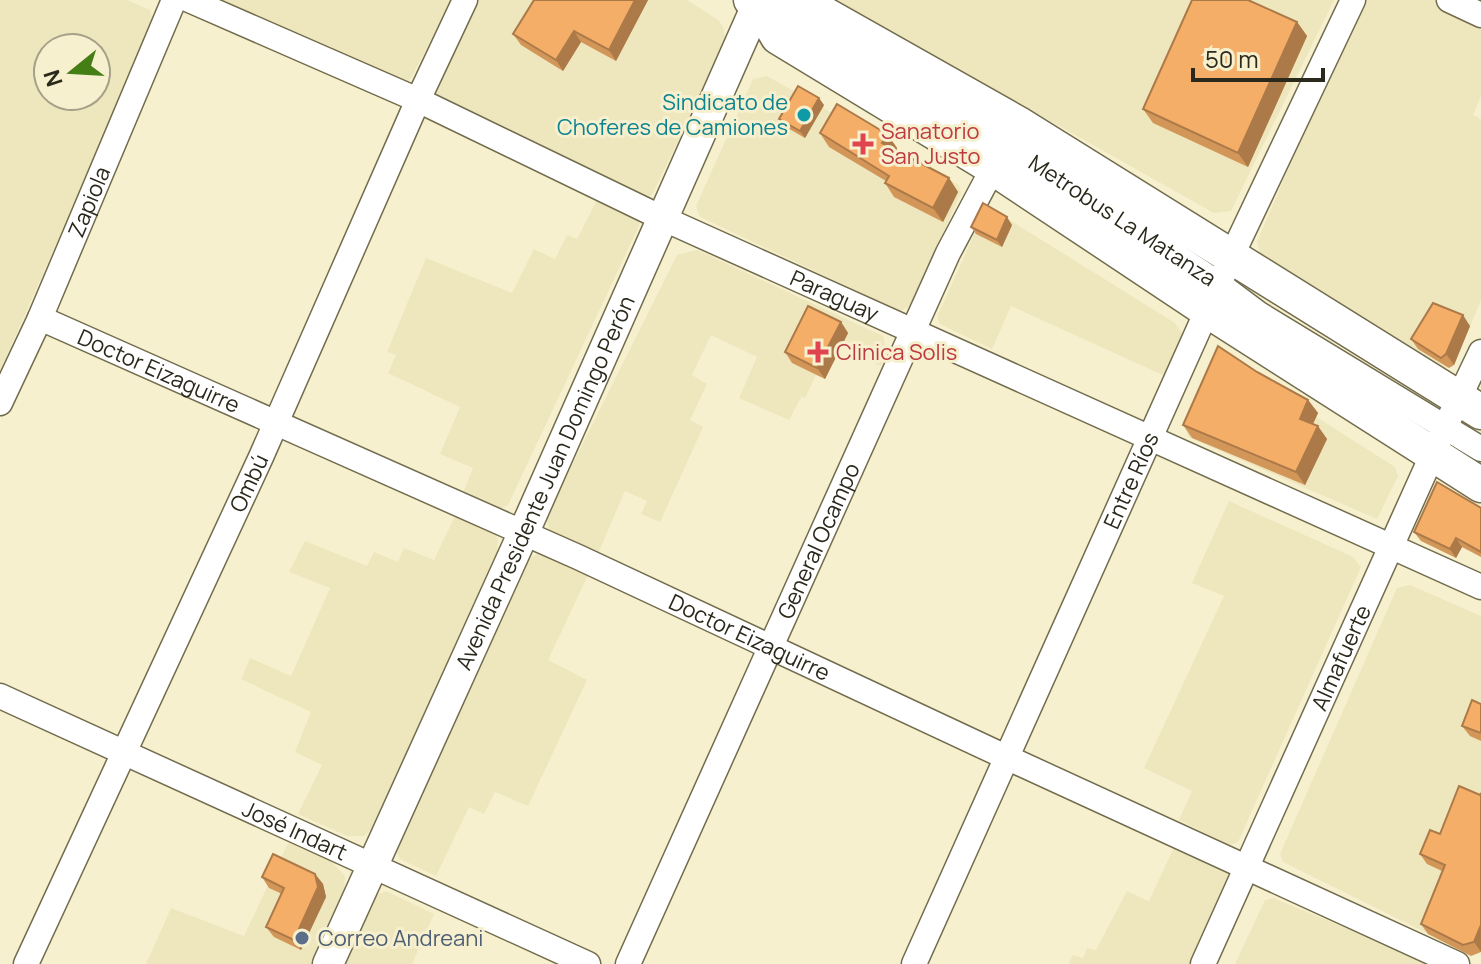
<svg xmlns="http://www.w3.org/2000/svg" width="1481" height="964" viewBox="0 0 1481 964" font-family="Manrope,sans-serif">
	<rect width="100%" height="100%" fill="#f6f0ce"/>
	<g fill="#eee6bd" fill-rule="evenodd">
		<path d="M0,0H127L150,10L153,24L0,371ZM48,48H96V96H48Z"/>
		<polygon points="201,0 452,0 411,78 405,84"/>
		<polygon points="475,0 687,0 718,20 723,27 726,42 652,195 645,198 436,98 433,89"/>
		<polygon points="835,0 1334,0 1231,211 1214,213"/>
		<polygon points="1360,0 1438,0 1481,21 1481,96 1473,115 1481,119 1481,300 1454,365 1443,369 1300,281 1260,253 1257,242"/>
		<polygon points="767,76 959,185 961,193 910,306 900,311 700,217 696,206 753,79"/>
		<polygon points="599,196 635,211 640,222 638,228 508,505 497,510 462,495 473,468 440,454 460,407 388,373 396,355 387,352 426,258 512,293 534,249 555,259 567,235 577,239"/>
		<polygon points="992,209 1175,323 1182,333 1183,341 1167,377 1011,306 992,349 940,324 937,317 985,210"/>
		<polygon points="697,250 883,336 886,349 881,366 841,347 825,379 816,375 805,398 802,396 789,420 739,398 757,357 711,335 692,375 707,384 690,420 703,427 660,522 641,514 647,501 625,491 596,558 550,533 546,517 677,255"/>
		<polygon points="1222,357 1395,467 1398,476 1377,519 1188,437 1186,428"/>
		<polygon points="1229,501 1353,557 1361,567 1238,842 1229,845 1179,820 1192,791 1144,768 1224,596 1192,583"/>
		<polygon points="457,512 490,528 498,539 497,551 371,829 364,836 347,836 298,814 322,765 295,752 311,712 241,679 250,658 291,676 330,588 289,572 305,541 367,566 374,552 398,562 404,548 434,560"/>
		<polygon points="539,553 590,571 548,660 587,680 528,806 495,792 484,814 469,807 436,876 400,859 396,850 524,567 529,559"/>
		<polygon points="1410,585 1481,616 1481,952 1471,955 1283,862 1280,854 1397,588"/>
		<polygon points="1178,839 1229,872 1226,886 1192,964 1069,964 1073,955 1083,958 1087,948 1096,950 1127,891 1149,901"/>
		<polygon points="288,843 331,861 345,876 344,894 312,964 146,964 171,908 244,936"/>
		<polygon points="386,891 434,914 412,964 342,964 374,896"/>
		<polygon points="1273,898 1432,964 1235,964 1265,900"/>
	</g>
	<g fill="none" stroke-linecap="round" stroke-linejoin="round">
		<defs>
			<g id="minor">
				<path id="s1" d="M189,0L418,100L662,218L1481,587"/>
				<polyline points="1449,0 1481,15"/>
				<path id="s2" d="M764,6L792,19L1016,150L1219,284L1259,314L1481,449"/>
				<path id="s3" d="M40,318L578,557L1008,758L1457,964"/>
				<path id="s4" d="M0,403L40,318L174,0"/>
				<path id="s5" d="M0,696L588,964"/>
				<path id="s6" d="M26,964L261,457L418,100L465,0"/>
				<path id="s7" d="M628,964L948,253L1017,123"/>
				<path id="s8" d="M914,964L1232,255L1353,0"/>
				<path id="s9" d="M1203,964L1439,440L1481,352"/>
			</g>
			<g id="major">
				<path id="s10" d="M328,964L523,534L758,3"/>
			</g>
			<g id="highway">
				<polyline points="751,0 758,3 801,1 1017,123 1481,412"/>
				<polyline points="758,3 778,37 992,167 1207,310 1481,485"/>
			</g>
		</defs>
		<use href="#minor" stroke="#726c4e" stroke-width="27"/>
		<use href="#major" stroke="#726c4e" stroke-width="33"/>
		<use href="#highway" stroke="#726c4e" stroke-width="37"/>
		<use href="#minor" stroke="#fff" stroke-width="24"/>
		<use href="#major" stroke="#fff" stroke-width="30"/>
		<use href="#highway" stroke="#fff" stroke-width="34"/>
	</g>
	<g fill="#d39659">
		<polygon points="534,0 648,0 616,61 581,42 563,71 521,45 513,34"/>
		<polygon points="1297,22 1307,36 1248,167 1153,123 1143,109"/>
		<polygon points="824,105 805,138 784,126 779,119"/>
		<polygon points="820,133 887,134 897,148 896,150 949,178 958,192 943,222 894,197 885,183 886,181 829,147"/>
		<polygon points="1012,225 1002,247 976,234 971,227"/>
		<polygon points="841,322 848,333 825,379 792,363 785,352"/>
		<polygon points="1470,326 1454,365 1449,368 1418,349 1411,339"/>
		<polygon points="1257,372 1308,400 1318,413 1313,424 1327,439 1305,485 1192,438 1183,425"/>
		<polygon points="1481,508 1481,557 1462,547 1456,558 1421,541 1414,532"/>
		<polygon points="1481,704 1481,741 1470,736 1462,726"/>
		<polygon points="1481,793 1481,952 1471,956 1428,934 1421,924 1442,871 1427,864 1420,854"/>
		<polygon points="315,874 323,884 326,897 301,950 274,937 266,927 282,894 269,888 262,877"/>
	</g>
	<g fill="#ac7a49">
		<polygon points="635,0 648,0 616,61 609,50"/>
		<polygon points="1297,22 1307,36 1248,167 1238,153"/>
		<polygon points="574,31 581,42 563,71 556,60"/>
		<polygon points="819,98 824,105 805,138 800,131"/>
		<polygon points="887,134 897,148 892,156 882,143"/>
		<polygon points="949,178 958,192 943,222 933,208"/>
		<polygon points="1007,217 1012,225 1002,247 997,240"/>
		<polygon points="1463,315 1470,326 1454,365 1446,354"/>
		<polygon points="841,322 848,333 825,379 817,368"/>
		<polygon points="1308,400 1318,413 1309,432 1300,419"/>
		<polygon points="1318,426 1327,439 1305,485 1296,472"/>
		<polygon points="1456,538 1462,547 1456,558 1450,549"/>
		<polygon points="315,874 323,884 326,897 301,950 294,940"/>
		<polygon points="1481,925 1481,952 1474,942"/>
	</g>
	<g fill="#f5ae68" stroke="#ac7a49" stroke-width="2">
		<polygon points="534,0 635,0 609,50 574,31 556,60 513,34"/>
		<polygon points="1192,0 1248,0 1297,22 1238,153 1143,109"/>
		<polygon points="798,86 819,98 800,131 779,119"/>
		<polygon points="837,104 887,134 882,143 949,178 933,208 885,183 889,176 820,133"/>
		<polygon points="983,203 1007,217 997,240 971,227"/>
		<polygon points="1433,303 1463,315 1446,354 1441,358 1411,339"/>
		<polygon points="808,306 841,322 817,368 785,352"/>
		<polygon points="1218,346 1257,372 1308,400 1300,419 1318,426 1296,472 1183,425"/>
		<polygon points="1437,482 1481,508 1481,552 1456,538 1450,549 1414,532"/>
		<polygon points="1472,700 1481,704 1481,733 1462,726"/>
		<polygon points="1459,786 1480,795 1481,793 1481,925 1474,942 1463,945 1421,924 1445,865 1420,854 1430,830 1440,834"/>
		<polygon points="273,854 315,874 318,887 294,940 266,927 284,888 262,877"/>
	</g>
	<circle fill="#0f9aa8" stroke="#f6f0ce" stroke-width="3" cx="804" cy="115" r="8"/>
	<g fill="#e0444e" stroke="#f6f0ce" stroke-width="3">
		<path d="M859 132h8v8h8v8h-8v8h-8v-8h-8v-8h8z"/>
		<path d="M814 340h8v8h8v8h-8v8h-8v-8h-8v-8h8z"/>
	</g>
	<circle fill="#5c6f8a" stroke="#f6f0ce" stroke-width="3" cx="302" cy="938" r="8"/>
	<g text-anchor="middle" dominant-baseline="central" stroke-width="6" stroke-linejoin="round" paint-order="stroke">
		<g font-size="22" fill="#0d838f" stroke="#f6f0ce" text-anchor="end">
			<text x="788" y="102">Sindicato de<tspan x="788" dy="25">Choferes de Camiones</tspan></text>
		</g>
		<g font-size="22" fill="#be3a42" stroke="#f6f0ce" text-anchor="start">
			<text x="881" y="131">Sanatorio<tspan x="881" dy="25">San Justo</tspan></text>
			<text x="836" y="352">Clinica Solis</text>
		</g>
		<g font-size="22" fill="#2b291c" stroke="#f6f0ce">
			<text stroke="none"><textPath href="#s4" startOffset="220">Zapiola</textPath></text>
			<text stroke="none"><textPath href="#s2" startOffset="418">Metrobus La Matanza</textPath></text>
			<text stroke="none"><textPath href="#s1" startOffset="710">Paraguay</textPath></text>
			<text stroke="none"><textPath href="#s3" startOffset="130">Doctor Eizaguirre</textPath></text>
			<text stroke="none"><textPath href="#s8" startOffset="530">Entre Ríos</textPath></text>
			<text stroke="none"><textPath href="#s10" startOffset="528">Avenida Presidente Juan Domingo Perón</textPath></text>
			<text stroke="none"><textPath href="#s6" startOffset="530">Ombú</textPath></text>
			<text stroke="none"><textPath href="#s7" startOffset="464">General Ocampo</textPath></text>
			<text stroke="none"><textPath href="#s3" startOffset="778">Doctor Eizaguirre</textPath></text>
			<text stroke="none"><textPath href="#s9" startOffset="336">Almafuerte</textPath></text>
			<text stroke="none"><textPath href="#s5" startOffset="324">José Indart</textPath></text>
		</g>
		<g font-size="22" fill="#4e5e75" stroke="#f6f0ce" text-anchor="start">
			<text x="318" y="938">Correo Andreani</text>
		</g>
	</g>
	<g transform="translate(72 72) rotate(252)"><circle r="38" fill="#f6f0ce" stroke="#a5a087" stroke-width="2"/>
	<path d="M0-6L14 30L0 20L-14 30Z" fill="#467e16"/>
	<text y="-12" font-size="22" font-weight="bold" text-anchor="middle" fill="#2b291c">N</text>
	</g>
	<path d="M1193 68v12h130v-12" fill="none" stroke="#2b291c" stroke-width="4"/>
	<text x="1205" y="68" font-size="24" fill="#2b291c" stroke="#f6f0ce" stroke-width="6" paint-order="stroke">50 m</text>
</svg>
